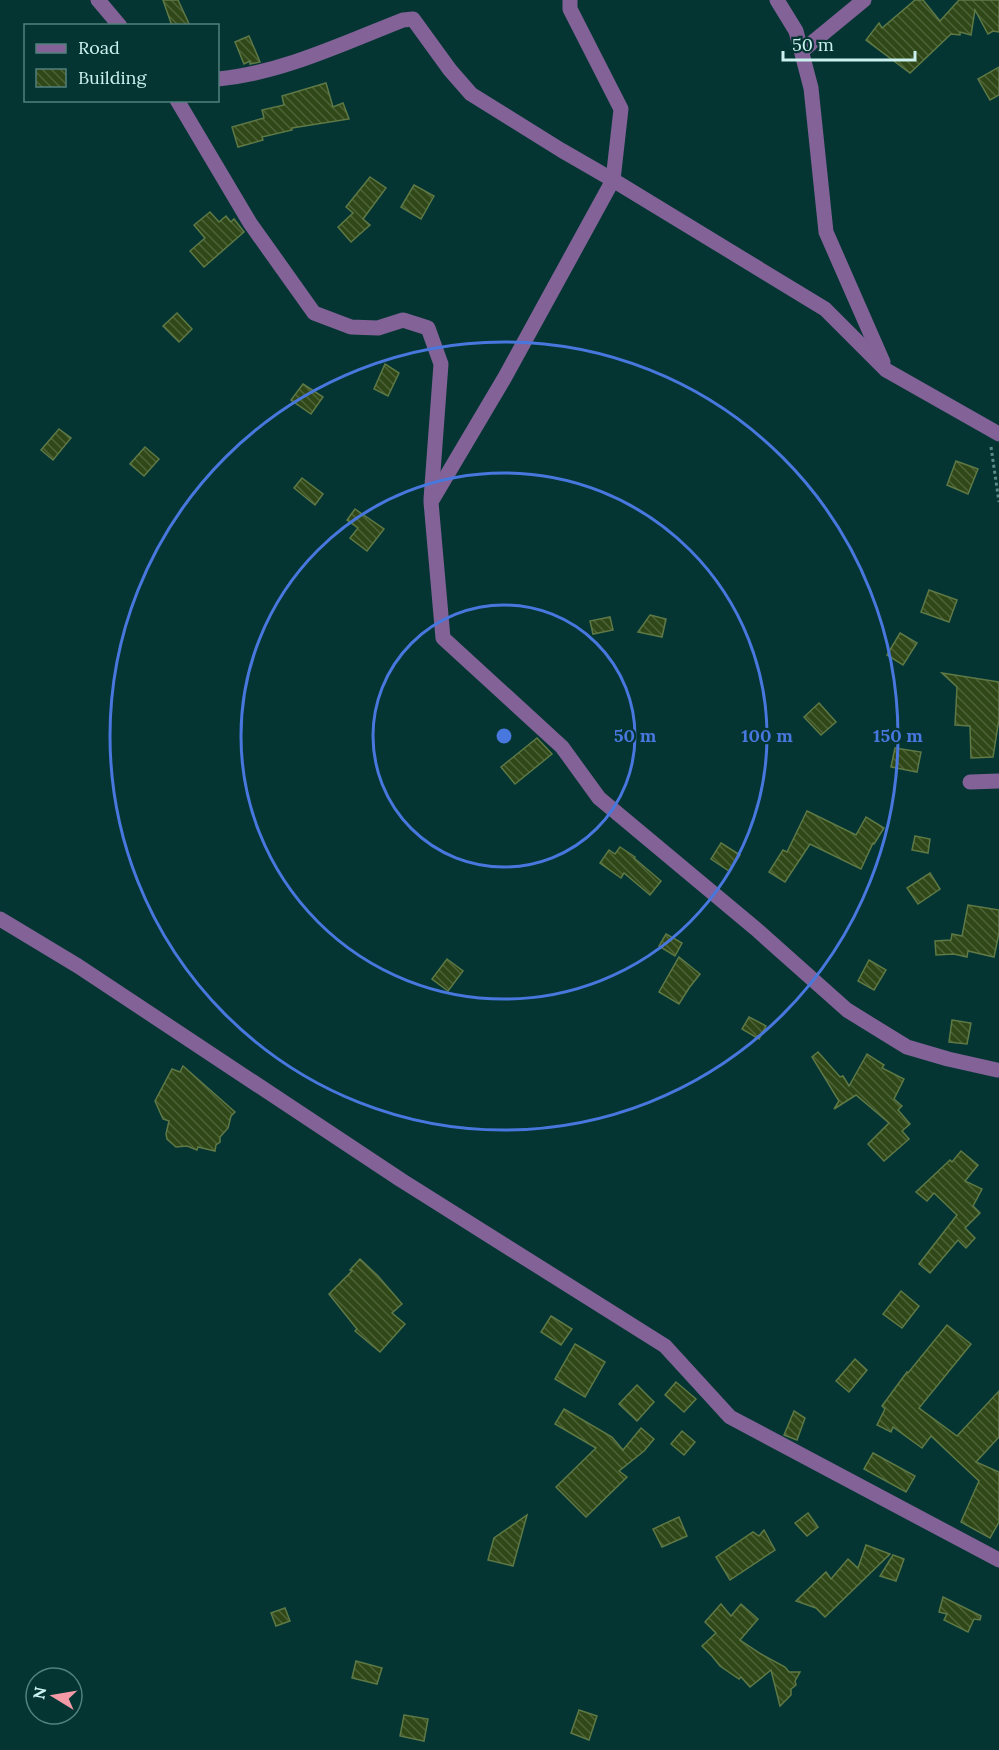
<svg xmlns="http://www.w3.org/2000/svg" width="999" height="1750" viewBox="0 0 999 1750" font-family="Lora,serif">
	<defs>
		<pattern id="building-back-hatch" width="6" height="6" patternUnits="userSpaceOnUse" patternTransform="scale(1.5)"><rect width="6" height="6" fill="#304817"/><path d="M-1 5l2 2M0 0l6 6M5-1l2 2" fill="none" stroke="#4d6339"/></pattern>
	</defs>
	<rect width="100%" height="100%" fill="#043533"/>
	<g fill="url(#building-back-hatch)" stroke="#5e7946" stroke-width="1.5">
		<polygon points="163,0 178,0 190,26 172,26"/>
		<polygon points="915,0 923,0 940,21 959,0 999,0 999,32 993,31 988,34 975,10 971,35 960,32 960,35 951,34 910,73 866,40 879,23 882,28"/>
		<polygon points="249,36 258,57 260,62 250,64 250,61 244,64 235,42"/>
		<polygon points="999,67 999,95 990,100 978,79"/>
		<polygon points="326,83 333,107 343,103 349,119 292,128 292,130 262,137 263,140 238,147 232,127 264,118 262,110 284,105 282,96"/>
		<polygon points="370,177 386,188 363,219 370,225 351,242 338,227 353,213 346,207"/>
		<polygon points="414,185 434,196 421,219 401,207"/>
		<polygon points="210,212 219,222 226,216 231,222 234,219 244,232 204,267 190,251 205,238 194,225"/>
		<polygon points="177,313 192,329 179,342 163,326"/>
		<polygon points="385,364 399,373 388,396 374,389"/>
		<polygon points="303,384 323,397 311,414 291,400"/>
		<polygon points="59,429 71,438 53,460 41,450"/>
		<polygon points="145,447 159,459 144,476 130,464"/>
		<polygon points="956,461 978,469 968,494 947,485"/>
		<polygon points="302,478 323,494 315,505 294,488"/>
		<polygon points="355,509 384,529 367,551 350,538 358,528 347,520"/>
		<polygon points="929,590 957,600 949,622 921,612"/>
		<polygon points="650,615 666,619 662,637 638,632"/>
		<polygon points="610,617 613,630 593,634 590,621"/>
		<polygon points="900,633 917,643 903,665 887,655"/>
		<polygon points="942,673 999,682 999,719 993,757 971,758 970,726 955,725 957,687"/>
		<polygon points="819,703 836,722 821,735 804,717"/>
		<polygon points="537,738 552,754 515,784 501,767"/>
		<polygon points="895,748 921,752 917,772 891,767"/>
		<polygon points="807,811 856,835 866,817 884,828 874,844 873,843 861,869 810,844 785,882 769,872 783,850 787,852"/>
		<polygon points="915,836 930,839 928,853 912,850"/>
		<polygon points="721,843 740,855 729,871 711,859"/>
		<polygon points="620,847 635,857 634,858 661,881 650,895 624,873 621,878 600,863 609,850 615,854"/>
		<polygon points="930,873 940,889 918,904 907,888"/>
		<polygon points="968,905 999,910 999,933 994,957 968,951 967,957 954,954 936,955 935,941 951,940 952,934 962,936"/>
		<polygon points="666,934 682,943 675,956 659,946"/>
		<polygon points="679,957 700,974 689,988 679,1004 659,992"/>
		<polygon points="447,959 463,971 448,991 432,979"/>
		<polygon points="869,960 886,970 874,990 858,981"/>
		<polygon points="749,1017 766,1026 759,1039 742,1029"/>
		<polygon points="952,1020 971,1023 967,1044 949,1042"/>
		<polygon points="818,1052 840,1077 843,1076 849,1086 867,1054 884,1065 882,1068 904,1079 894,1099 902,1106 898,1110 910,1124 902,1131 909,1139 884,1161 868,1144 889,1123 856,1095 834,1109 839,1101 812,1057"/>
		<polygon points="183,1066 235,1112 231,1116 228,1128 220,1137 220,1142 216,1145 215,1151 198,1147 197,1150 187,1146 176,1147 167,1139 166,1134 169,1121 163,1119 155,1101 172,1069 180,1072"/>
		<polygon points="961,1151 978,1165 965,1181 982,1189 973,1206 980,1213 965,1228 975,1238 966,1248 958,1240 930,1273 919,1264 957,1215 934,1193 927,1201 916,1192 950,1160 952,1162"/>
		<polygon points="360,1259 378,1276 402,1304 392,1313 405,1324 380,1352 355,1331 357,1329 329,1294 352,1271 350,1270"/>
		<polygon points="901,1291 919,1306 902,1328 883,1314"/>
		<polygon points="551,1316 572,1329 561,1345 541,1332"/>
		<polygon points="947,1325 971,1344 919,1408 957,1436 999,1391 999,1437 976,1462 999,1472 999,1522 990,1538 961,1522 979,1481 931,1436 922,1448 893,1427 891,1432 877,1425 885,1409 882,1406 907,1372 908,1373"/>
		<polygon points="575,1344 605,1362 585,1397 555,1379"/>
		<polygon points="855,1359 867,1370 849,1392 836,1381"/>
		<polygon points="676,1382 696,1399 684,1412 665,1395"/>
		<polygon points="637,1385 654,1402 637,1421 619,1404"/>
		<polygon points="564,1409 612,1437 623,1450 641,1428 654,1439 644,1451 619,1471 627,1477 586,1517 556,1487 596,1448 555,1424"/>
		<polygon points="794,1411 805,1418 797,1440 784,1435"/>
		<polygon points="682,1431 695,1442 684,1455 671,1444"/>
		<polygon points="873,1453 915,1476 906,1492 864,1469"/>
		<polygon points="808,1513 818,1527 807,1536 795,1523"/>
		<polygon points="527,1515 513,1566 488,1560 494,1538"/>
		<polygon points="679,1517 687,1536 662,1547 653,1529"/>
		<polygon points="764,1530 775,1550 730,1580 716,1557 753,1532 759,1536"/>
		<polygon points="866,1545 890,1554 825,1617 816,1608 796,1601 826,1572 831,1579 848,1559 858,1568"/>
		<polygon points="893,1555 904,1559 896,1581 880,1576"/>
		<polygon points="943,1597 981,1616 980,1620 974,1619 968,1632 944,1620 947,1614 939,1612"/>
		<polygon points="721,1604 731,1616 741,1604 758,1619 740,1640 761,1654 785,1667 789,1672 800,1672 795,1681 796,1685 791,1689 791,1695 780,1706 771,1670 750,1687 741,1677 739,1679 720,1666 712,1656 702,1646 716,1633 705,1622"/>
		<polygon points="285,1608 290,1621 276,1626 271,1613"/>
		<polygon points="356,1661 382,1668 377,1684 352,1678"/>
		<polygon points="579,1710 597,1716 589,1740 571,1733"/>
		<polygon points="404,1715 428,1719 424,1741 400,1736"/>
	</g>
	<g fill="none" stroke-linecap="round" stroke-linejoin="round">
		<polyline stroke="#5c8986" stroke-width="3" stroke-dasharray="3 3" stroke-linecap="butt" points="991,447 999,502"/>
		<g stroke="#826297" stroke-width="15">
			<polyline points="98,0 120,26"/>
			<polyline points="570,0 570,9 621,109 613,180 505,377 431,502 443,638 562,747 599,798 756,929 847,1010 907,1047 948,1059 997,1070"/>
			<polyline points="777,0 796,31 811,88 826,232 883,362"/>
			<polyline points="802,51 864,0"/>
			<path d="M218,79C282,73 344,43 403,20L413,19L450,70L471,94L561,150L613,180L825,309L886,370L999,434"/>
			<polyline points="177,100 250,223 314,313 351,327 378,328 403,320 428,328 441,364 431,499"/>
			<polyline points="970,782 999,781"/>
			<polyline points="0,919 78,966 401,1180 665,1346 730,1417 999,1560"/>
		</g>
	</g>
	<g fill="none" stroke="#4877de" stroke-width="3">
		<circle cx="504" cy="736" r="131"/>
		<circle cx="504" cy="736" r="263"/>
		<circle cx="504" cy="736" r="394"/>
	</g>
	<circle cx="504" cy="736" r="9" fill="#4877de" stroke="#043533" stroke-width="3"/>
	<g font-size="18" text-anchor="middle" font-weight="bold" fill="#4877de" stroke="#043533" stroke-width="4.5" stroke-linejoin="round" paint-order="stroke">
		<text x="635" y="742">50 m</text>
		<text x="767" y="742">100 m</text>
		<text x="898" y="742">150 m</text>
	</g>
	<rect x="24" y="24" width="195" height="78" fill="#043533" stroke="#53807e" stroke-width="1.5"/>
	<rect x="36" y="44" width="30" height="9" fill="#826297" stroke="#53807e" stroke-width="1.5"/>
	<text x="78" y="54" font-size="18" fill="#caf1ee">Road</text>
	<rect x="36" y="69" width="30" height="18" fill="url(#building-back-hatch)" stroke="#53807e" stroke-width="1.5"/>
	<text x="78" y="84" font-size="18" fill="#caf1ee">Building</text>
	<g transform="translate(54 1696) rotate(281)"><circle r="28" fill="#043533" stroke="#53807e" stroke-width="1.5"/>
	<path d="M0-4.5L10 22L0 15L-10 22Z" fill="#f49aa6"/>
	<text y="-9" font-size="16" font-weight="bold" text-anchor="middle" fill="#caf1ee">N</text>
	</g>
	<path d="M783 51v9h132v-9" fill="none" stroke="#caf1ee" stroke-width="3"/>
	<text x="792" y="51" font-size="18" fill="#caf1ee" stroke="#043533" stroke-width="4.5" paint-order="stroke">50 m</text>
</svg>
